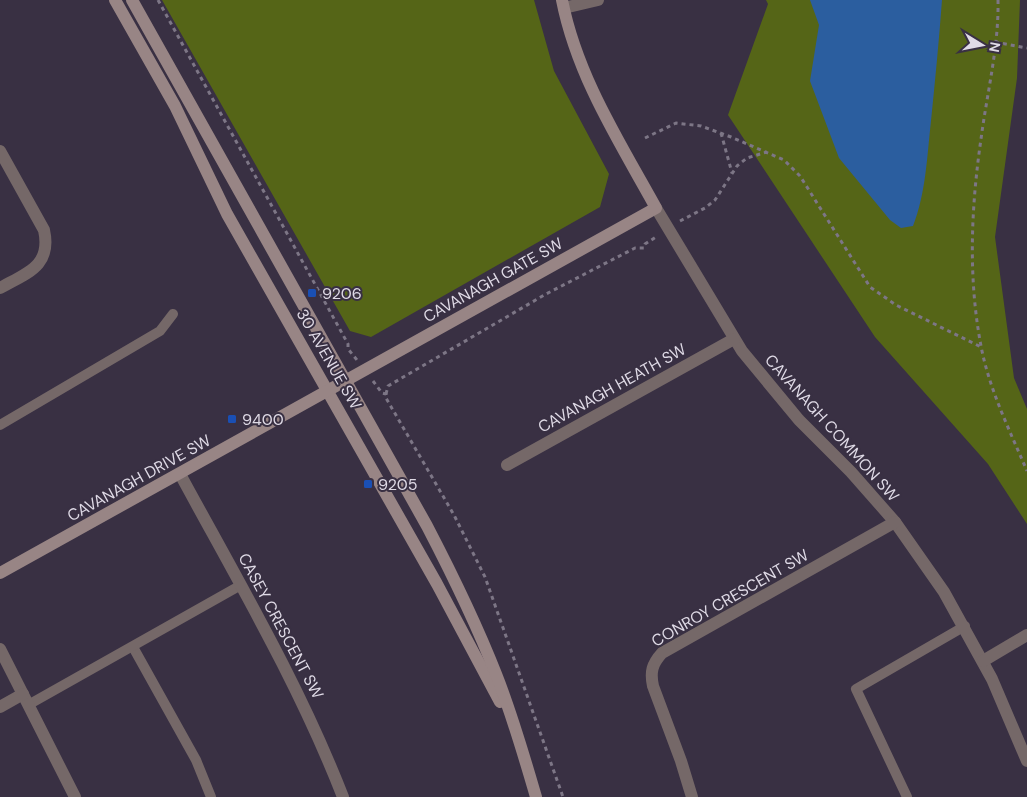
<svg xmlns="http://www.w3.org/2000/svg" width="1027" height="797" viewBox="0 0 1027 797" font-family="'DM Sans',sans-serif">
	<rect width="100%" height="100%" fill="#393043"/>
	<g fill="#556517">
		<polygon points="162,0 534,0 554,71 609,174 600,207 371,337 350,331"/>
		<polygon points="766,0 1020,0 1017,78 995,237 1014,378 1027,409 1027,524 988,464 875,337 728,115 768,4"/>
	</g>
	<path fill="#2b5e9f" d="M810,0H942C939,41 935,81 931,121C927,156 926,193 913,226L901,228L890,220L839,158L810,81L819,25Z"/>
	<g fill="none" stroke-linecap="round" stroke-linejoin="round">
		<g stroke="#7d7686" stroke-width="3" stroke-dasharray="4 4" stroke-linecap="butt">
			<polyline points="158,0 348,344 348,349 357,360"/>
			<path d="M998,0C999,46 987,93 981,139C971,208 968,278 981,346C989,389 1010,431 1027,471"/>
			<polyline points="995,42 1027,48"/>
			<polyline points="721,133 732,173"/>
			<polyline points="645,138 676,123 701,126 731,137 784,160 800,176 870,287 896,305 981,347"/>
			<polyline points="680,221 705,208 715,200 737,166 747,158 767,152"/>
			<polyline points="373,381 382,393 386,394 386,398 454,515 485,577 563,797"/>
			<polyline points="386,394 388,386 546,294 635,248 644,248 645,244 656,237"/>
		</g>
		<g stroke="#756868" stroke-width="10">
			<polyline points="0,425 160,331 173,314"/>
			<polyline points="133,647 196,760 211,797"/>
			<polyline points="28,705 241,585"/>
			<polyline points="907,797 856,689 965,626"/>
		</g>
		<g stroke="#756868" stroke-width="12">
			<polyline points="564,8 598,0"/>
			<path d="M0,151L44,230C52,266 27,273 0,288"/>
			<polyline points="656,208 742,351 799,420 851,472 895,522 944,592 992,679 1027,761"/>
			<polyline points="507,465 734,339"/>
			<path d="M180,474C238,581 299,684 343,797"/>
			<polyline points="0,649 75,797"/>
			<polyline points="983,661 1027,635"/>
			<polyline points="0,707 23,694"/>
			<path d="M692,797L681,761L653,686C650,672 652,664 662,653L895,522"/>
		</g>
		<g stroke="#988585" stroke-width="12">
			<polyline points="115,0 175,106 227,214 437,584 500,702"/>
			<path d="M132,0L427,526C452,574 476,623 496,674C512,714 524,756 536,797"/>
			<path d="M0,573L656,208C619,141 577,76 562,0"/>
		</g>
	</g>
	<g fill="#1a4fb4" stroke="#393043" stroke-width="2">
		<rect x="307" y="288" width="10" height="10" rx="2.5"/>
		<rect x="227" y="414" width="10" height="10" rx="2.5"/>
		<rect x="363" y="479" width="10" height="10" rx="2.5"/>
	</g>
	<g text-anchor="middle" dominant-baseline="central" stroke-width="4" stroke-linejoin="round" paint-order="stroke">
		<g font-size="16" fill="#dfdae6" stroke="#393043">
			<text transform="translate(493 280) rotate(-29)">CAVANAGH GATE SW</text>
			<text transform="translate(329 359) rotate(60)">30 AVENUE SW</text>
			<text transform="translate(612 388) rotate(-29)">CAVANAGH HEATH SW</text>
			<text transform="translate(832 428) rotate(48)">CAVANAGH COMMON SW</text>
			<text transform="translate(139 478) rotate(-29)">CAVANAGH DRIVE SW</text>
			<text transform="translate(730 598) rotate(-30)">CONROY CRESCENT SW</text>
			<text transform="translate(281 626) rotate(62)">CASEY CRESCENT SW</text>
		</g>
		<g font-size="16" fill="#dfdae6" stroke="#393043" text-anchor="start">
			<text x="322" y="293">9206</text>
			<text x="242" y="419">9400</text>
			<text x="378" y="484">9205</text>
		</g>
	</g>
	<g transform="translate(982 45) rotate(100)" stroke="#393043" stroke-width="4" paint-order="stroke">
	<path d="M0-4L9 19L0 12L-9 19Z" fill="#dfdae6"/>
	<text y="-8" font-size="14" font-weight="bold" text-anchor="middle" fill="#dfdae6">N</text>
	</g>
</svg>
